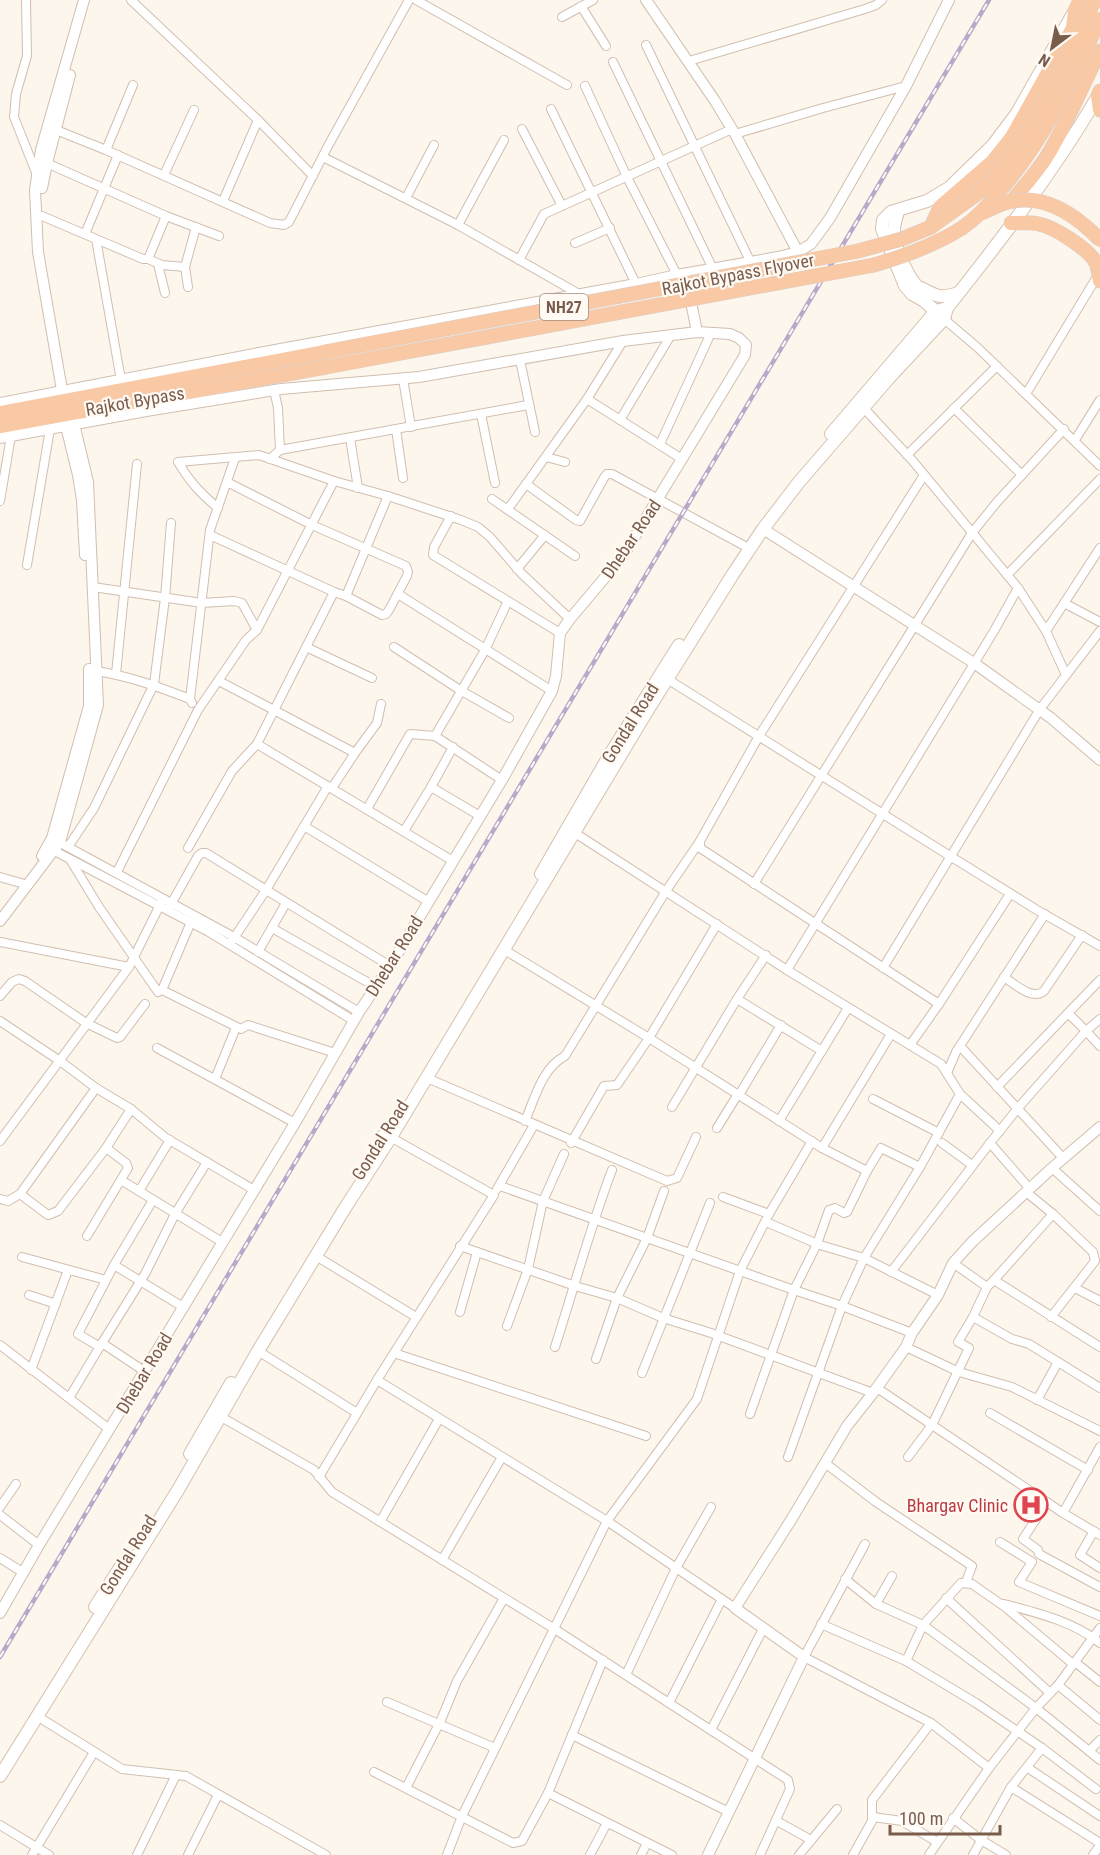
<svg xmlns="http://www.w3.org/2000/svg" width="1100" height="1855" viewBox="0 0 1100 1855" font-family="'Roboto Condensed',sans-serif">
	<rect width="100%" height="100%" fill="#fdf6ec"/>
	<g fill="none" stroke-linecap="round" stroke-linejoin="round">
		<defs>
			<g id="minor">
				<polyline points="26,0 27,56 16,94 14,117 37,175"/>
				<polyline points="131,0 258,120 313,176"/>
				<polyline points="416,0 567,85"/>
				<polyline points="581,6 606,46"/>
				<polyline points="562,17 593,0"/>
				<polyline points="646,45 751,263"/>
				<polyline points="689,61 865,9 876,5 882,0"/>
				<polyline points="613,62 713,269"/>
				<polyline points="585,86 627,177 677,275"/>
				<polyline points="551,109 636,284"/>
				<polyline points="51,128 106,150 270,223 284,225 289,222 328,146 409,0"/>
				<polyline points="522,129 562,206"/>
				<polyline points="735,134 823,108 906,86"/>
				<polyline points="106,150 133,85"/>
				<polyline points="323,157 458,225 579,294"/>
				<polyline points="42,161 166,216 219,236"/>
				<polyline points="164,175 194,110"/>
				<polyline points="406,198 434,145"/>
				<polyline points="223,201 258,120"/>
				<polyline points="42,216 96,239 121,380"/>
				<polyline points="458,225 504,140"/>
				<polyline points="85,234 118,155"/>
				<polyline points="96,239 143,259 148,259 166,216"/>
				<polyline points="575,243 610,228"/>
				<polyline points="148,259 162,265 185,267"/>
				<polyline points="519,260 544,214 732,129"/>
				<polyline points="158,264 165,293"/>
				<polyline points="188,287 185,267 196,227"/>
				<polyline points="944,319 977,347 1100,466"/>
				<polyline points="520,360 535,432"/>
				<polyline points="403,379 411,427"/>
				<polyline points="274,390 278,408 280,450"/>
				<polyline points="1026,394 1098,275"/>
				<polyline points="587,399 682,459"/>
				<polyline points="860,404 912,460 1018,588 1046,631 1066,675"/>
				<polyline points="954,408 1022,475"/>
				<polyline points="481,414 495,483"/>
				<polyline points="620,420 671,335"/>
				<polyline points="396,429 403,478"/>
				<polyline points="350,438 358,488"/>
				<polyline points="1075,440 1100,400"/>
				<polyline points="660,444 711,333"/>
				<polyline points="907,455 997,366"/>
				<polyline points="546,457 565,462"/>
				<polyline points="270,459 280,450 528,405"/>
				<polyline points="924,475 759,736 700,841 700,848 939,1004"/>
				<polyline points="526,484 576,520 580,521 605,476 607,474 612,474 743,545"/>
				<polyline points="492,499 575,556"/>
				<polyline points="0,501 11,436"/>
				<path d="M218,508C200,493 190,482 178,462L259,455L334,481L388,496L461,520L478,527L490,537L522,574L570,619"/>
				<polyline points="508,509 587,399 623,341"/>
				<polyline points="451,516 434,547 433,555 560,633"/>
				<polyline points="210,535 334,592 346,596 382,615 386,614 389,610 407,576 408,572 406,566 312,525 227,482"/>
				<polyline points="27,565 50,429"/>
				<polyline points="517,569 545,535"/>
				<polyline points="1007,575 1100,479"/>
				<polyline points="93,587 202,603 234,601 242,603 257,630"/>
				<polyline points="398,594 552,691"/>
				<polyline points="346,596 388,496"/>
				<polyline points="1064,603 1100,622"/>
				<polyline points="1046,631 1100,548"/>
				<polyline points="306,647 372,678"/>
				<polyline points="394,647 460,690 509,718"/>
				<path d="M96,671C129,676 159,687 190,699L192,703"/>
				<polyline points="116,674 137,464"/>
				<polyline points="664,677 950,856 1037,910 1100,946"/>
				<polyline points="219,681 355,753 332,788"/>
				<polyline points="190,699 210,530 235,458"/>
				<polyline points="435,736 485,650 508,601"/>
				<polyline points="257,744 453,861"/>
				<polyline points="355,753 377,723 381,704"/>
				<polyline points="431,787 480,816"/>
				<polyline points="367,809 410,734 435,736 502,780"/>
				<polyline points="304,826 429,902"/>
				<polyline points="404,831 431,787 453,747"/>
				<polyline points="575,833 787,970 941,1064 960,1094 1000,1131"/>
				<polyline points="55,840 234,937 359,1012"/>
				<polyline points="68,847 94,808 154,684 165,598 171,523"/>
				<polyline points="49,848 209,932 354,1021"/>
				<polyline points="188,848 232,771 257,744 334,592"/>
				<polyline points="71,861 99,907 158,992 162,990 191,922"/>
				<polyline points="117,872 198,710 246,640 257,630 334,481"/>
				<polyline points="0,877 28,885"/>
				<polyline points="754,884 972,533 997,502 1064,429"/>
				<polyline points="170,906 198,856 202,853 206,853 390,966"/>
				<polyline points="272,928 376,987"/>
				<polyline points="232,941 266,890 328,786"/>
				<polyline points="0,942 129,967"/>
				<polyline points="503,949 649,1038 822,1148 867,1171"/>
				<polyline points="258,952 286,903"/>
				<polyline points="883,968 1040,709 1100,631"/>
				<polyline points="787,970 994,631 1018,588"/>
				<path d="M1004,977C1015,984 1032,1001 1044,991L1082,935"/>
				<polyline points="162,990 241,1029 248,1025 335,1053"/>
				<polyline points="0,996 12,982 19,979 25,981 86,1023 117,1038 120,1037 145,1004"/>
				<polyline points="737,999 822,1051"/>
				<polyline points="1100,1019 1086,1031 1100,1046"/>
				<polyline points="0,1021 60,1061 96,1088 131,1109 166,1138 254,1190"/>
				<polyline points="910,1045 939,1004 1010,894"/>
				<polyline points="960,1046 1063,1158"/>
				<polyline points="157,1048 295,1123"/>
				<polyline points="947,1073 956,1052 1045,914"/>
				<polyline points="427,1078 667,1181 677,1178 696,1137"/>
				<polyline points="215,1079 235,1030"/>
				<polyline points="997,1087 1068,1013"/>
				<polyline points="739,1095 781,1025"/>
				<polyline points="873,1099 939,1133"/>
				<polyline points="672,1107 737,999 766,955"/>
				<path d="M525,1121C535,1098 542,1068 565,1056L666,891L700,841"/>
				<polyline points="779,1121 848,1008"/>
				<polyline points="717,1128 738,1094"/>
				<polyline points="0,1141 129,967 162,901"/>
				<polyline points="571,1143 604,1086 617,1085 649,1038 717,924"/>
				<polyline points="942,1143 972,1165"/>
				<polyline points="822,1148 891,1034"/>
				<polyline points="1052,1168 1100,1211"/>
				<polyline points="121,1180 222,1242"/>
				<polyline points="500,1186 794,1290 842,1306 912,1333"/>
				<polyline points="497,1189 534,1125"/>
				<polyline points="1030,1189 990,1143 1018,1108 1086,1031 1068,1013 1100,980"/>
				<polyline points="139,1191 170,1140"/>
				<polyline points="1026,1192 1053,1214 1093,1252 1095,1261 1051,1317"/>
				<polyline points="20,1194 48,1215 58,1211 106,1148 131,1109"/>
				<polyline points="723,1197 769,1214"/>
				<polyline points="0,1199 8,1201 20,1194 96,1088"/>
				<polyline points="153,1200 114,1265 183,1307"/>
				<polyline points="766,1222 820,1245 864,1258 938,1295"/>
				<polyline points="87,1236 128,1168 126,1163 106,1148"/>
				<polyline points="460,1246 575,1286 617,1298 663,1318 711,1333 873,1393"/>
				<polyline points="316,1256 416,1317"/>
				<polyline points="22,1257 106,1280"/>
				<polyline points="953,1263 987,1287 994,1280 1100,1347"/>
				<polyline points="891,1272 990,1143"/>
				<polyline points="994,1280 1053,1214"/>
				<polyline points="987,1287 973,1317 1012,1339 1029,1344 1100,1388"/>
				<polyline points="1075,1288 1100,1301"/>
				<polyline points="29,1295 56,1304"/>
				<polyline points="460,1312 477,1252"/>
				<polyline points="507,1326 528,1269 543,1201 564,1154"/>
				<polyline points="102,1343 145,1274 175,1214 207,1162"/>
				<polyline points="0,1345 109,1429"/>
				<polyline points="100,1347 78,1334 114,1265"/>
				<path d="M555,1347C574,1288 590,1228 612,1170"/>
				<polyline points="906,1347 959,1372 1012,1387 1100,1431"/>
				<polyline points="258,1351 357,1413"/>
				<polyline points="394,1353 646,1436"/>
				<polyline points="596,1359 617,1298 647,1238 664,1191"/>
				<polyline points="31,1370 68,1270"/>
				<polyline points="642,1373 710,1203"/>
				<polyline points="377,1380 607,1521 735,1608"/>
				<polyline points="877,1388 1063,1513 1100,1535"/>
				<polyline points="69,1398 102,1343 144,1371"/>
				<polyline points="1037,1400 1058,1362"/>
				<polyline points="990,1413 1088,1470"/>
				<polyline points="216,1414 314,1470 332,1492 553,1628 788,1780 790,1789 760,1855"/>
				<polyline points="750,1414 794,1290 817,1244 829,1210 835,1208 844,1213 847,1212 867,1171 881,1148 920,1167"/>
				<polyline points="788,1457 842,1306 864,1258 920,1167 960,1094"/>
				<polyline points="908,1457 932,1425 969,1348 958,1342 973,1317"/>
				<polyline points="825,1463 876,1502 972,1566 966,1582"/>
				<polyline points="319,1477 377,1380 494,1195 383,1133"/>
				<polyline points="1047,1502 1023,1539 1038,1550 1039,1554 1100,1587"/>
				<polyline points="0,1507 16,1484"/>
				<polyline points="1063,1513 1100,1447"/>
				<polyline points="0,1515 39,1545"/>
				<polyline points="380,1522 439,1419"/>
				<polyline points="1094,1531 1080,1555 1100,1568"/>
				<polyline points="1000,1542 1032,1562 1019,1582 1100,1616"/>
				<polyline points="865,1544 804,1657 931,1723 989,1768"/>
				<polyline points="0,1558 24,1573"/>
				<polyline points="442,1560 502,1457"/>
				<polyline points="845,1579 876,1604 923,1625 1036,1708 1100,1760"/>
				<polyline points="946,1598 1050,1693"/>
				<polyline points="876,1604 892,1576"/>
				<path d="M1004,1604C1037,1613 1073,1621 1100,1643"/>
				<polyline points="821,1624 906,1661 976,1703 1042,1748 1096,1789"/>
				<polyline points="906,1661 923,1625 961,1583 972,1584 1005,1607 1073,1664"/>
				<polyline points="1075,1662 1100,1682"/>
				<polyline points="626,1675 676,1568 711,1507"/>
				<polyline points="1058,1685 1100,1720"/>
				<polyline points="387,1702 495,1748"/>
				<polyline points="669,1703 722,1599"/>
				<polyline points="37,1716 122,1769 186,1776 326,1855"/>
				<polyline points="711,1730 763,1629"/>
				<polyline points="572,1735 729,1812"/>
				<polyline points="1089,1751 1100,1740"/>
				<polyline points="1028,1768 1100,1816"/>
				<polyline points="374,1772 513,1843 522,1841 548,1793 603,1660"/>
				<polyline points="1011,1787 1100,1843"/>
				<polyline points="406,1788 441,1720 457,1681 504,1598"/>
				<polyline points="548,1793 672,1855"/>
				<polyline points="873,1817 902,1821 937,1842"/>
				<polyline points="953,1818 981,1840 1006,1855"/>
				<polyline points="777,1821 811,1840"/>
				<polyline points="0,1825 49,1855"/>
				<polyline points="32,1855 94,1752"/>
				<polyline points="137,1855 176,1775"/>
				<polyline points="188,1855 218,1795"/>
				<polyline points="447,1855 462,1816 607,1521 697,1399 740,1271 769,1214 812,1141"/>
				<polyline points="590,1855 607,1823"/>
				<polyline points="641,1855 647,1843"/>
				<polyline points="799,1855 837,1809"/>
				<polyline points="853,1855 872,1821 872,1800 931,1723"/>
				<polyline points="929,1855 989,1768 1036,1708 1058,1685 1100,1628"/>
				<polyline points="973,1855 1011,1787 1042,1748"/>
				<polyline points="1093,1855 1100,1845"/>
			</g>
			<g id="tertiary">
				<polyline points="646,0 715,101 735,134 798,252"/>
				<polyline points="42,188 47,163 70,75"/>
				<polyline points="686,277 697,332"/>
				<polyline points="62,390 38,252 35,190 41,150 84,0"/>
				<polyline points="0,403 259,353 636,284 677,275 778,257 798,252 811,244 830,218 906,86 949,0"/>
				<polyline points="66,426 78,475 82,500 85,555"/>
				<polyline points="0,438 146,411 281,389 419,377 623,341 697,332 730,334 739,338 746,345 745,355 623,556 570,619 560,633 556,676 552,691 502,780 390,966 359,1012 295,1123 39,1545 0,1613"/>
				<polyline points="763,529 974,663 1051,718 1100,760"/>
				<polyline points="42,856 52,838 89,706 89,669"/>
				<polyline points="0,921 60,842 98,705 88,482 74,424"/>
				<polyline points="708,1855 804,1657 735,1608 791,1520 847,1426 873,1393 906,1347 912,1333 938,1295 953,1263 972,1242 1052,1168 1100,1127"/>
			</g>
			<g id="secondary">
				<path d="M898,211C897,217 894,223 894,230C894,244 902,263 909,275C915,286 920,287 923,300"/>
				<path d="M921,288C936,296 941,299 958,293"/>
				<polyline points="942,317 923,300 912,294 905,286 882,229 883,220 891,212 927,201 949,188 993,145 1017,113 1074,12"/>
				<polyline points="831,434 936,311 947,308"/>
				<polyline points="541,874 609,756 679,645"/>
				<polyline points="190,1454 231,1383"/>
				<polyline points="95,1607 121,1566"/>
				<path d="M0,1776L178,1490L258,1351L345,1208L391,1137L646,713L733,574L763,529L799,482L889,378L944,319L947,308C1001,240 1054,171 1098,96"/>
			</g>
			<g id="trunk">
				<polyline points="1100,91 1098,96 1100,110"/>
				<path d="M1012,201C1024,186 1037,172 1047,156C1067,123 1082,86 1100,51"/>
				<path d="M1011,223C1020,223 1030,222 1039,224C1054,227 1089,249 1096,263C1098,268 1099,276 1100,281"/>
				<polyline points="931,227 940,207 992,162 1012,137 1073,28 1075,11 1080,0"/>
				<polyline points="0,413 325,352"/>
				<polyline points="0,426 326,367"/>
			</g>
		</defs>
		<use href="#minor" stroke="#d1beb0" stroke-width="10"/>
		<use href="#tertiary" stroke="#d1beb0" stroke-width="12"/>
		<use href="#secondary" stroke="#d6c0b0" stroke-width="14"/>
		<use href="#trunk" stroke="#dad1cd" stroke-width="15"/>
		<use href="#minor" stroke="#fff" stroke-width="8"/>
		<use href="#tertiary" stroke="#fff" stroke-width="10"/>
		<use href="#secondary" stroke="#fff" stroke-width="12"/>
		<use href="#trunk" stroke="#f9c8a4" stroke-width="14"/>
		<defs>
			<polyline id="rail" points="0,1657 989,0"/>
		</defs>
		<use href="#rail" stroke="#b9a8c9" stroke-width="4.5"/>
		<use href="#rail" stroke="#fffaf3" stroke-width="2" stroke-dasharray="7" stroke-linecap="butt"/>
		<defs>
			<g id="trunk-bridge">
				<path d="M982,213C991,209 1003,202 1013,201C1047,195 1078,217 1100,240"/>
				<polyline points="325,352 858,251 902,239 931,227 973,197 992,181 1027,135 1095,0"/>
				<path d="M326,367L874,265C905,256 935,245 962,228C977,218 987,206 998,193C1043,142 1072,80 1100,19"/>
			</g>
		</defs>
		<use href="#trunk-bridge" stroke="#dad1cd" stroke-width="15" stroke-linecap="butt"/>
		<use href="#trunk-bridge" stroke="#f9c8a4" stroke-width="14"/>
	</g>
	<defs>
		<symbol id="hospital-ring" viewBox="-11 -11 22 22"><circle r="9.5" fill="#fffaf3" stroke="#e0444e" stroke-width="1.5"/><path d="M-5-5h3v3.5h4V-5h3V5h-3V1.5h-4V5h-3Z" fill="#e0444e"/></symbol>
	</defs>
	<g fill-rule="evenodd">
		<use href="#hospital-ring" x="1012" y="1486" width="38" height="38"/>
	</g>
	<g text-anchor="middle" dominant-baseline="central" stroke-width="4.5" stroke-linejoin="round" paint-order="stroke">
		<rect fill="#fffaf3" stroke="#a28b7f" stroke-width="1.5" x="540" y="294" width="48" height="26" rx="4.5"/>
		<g font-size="16" font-weight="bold" fill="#7a5c4d">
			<text x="564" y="307">NH27</text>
		</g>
		<g font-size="18" fill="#7a5c4d" stroke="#fffaf3">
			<text transform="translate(738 274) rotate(-11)">Rajkot Bypass Flyover</text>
			<text transform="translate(135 401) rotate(-10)">Rajkot Bypass</text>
			<text transform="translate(631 539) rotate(-56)">Dhebar Road</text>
			<text transform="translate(630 723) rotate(-58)">Gondal Road</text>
			<text transform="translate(394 956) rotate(-58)">Dhebar Road</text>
			<text transform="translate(380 1140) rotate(-58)">Gondal Road</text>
			<text transform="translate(144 1373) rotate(-59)">Dhebar Road</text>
			<text transform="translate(128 1555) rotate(-58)">Gondal Road</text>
		</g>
		<g font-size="18" fill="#be3a42" stroke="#fffaf3" text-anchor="end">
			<text x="1008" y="1505">Bhargav Clinic</text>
		</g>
	</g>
	<g transform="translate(1052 48) rotate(212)" stroke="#fffaf3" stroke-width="4.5" paint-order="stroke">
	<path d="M0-4.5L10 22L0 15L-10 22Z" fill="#7a5c4d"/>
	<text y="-9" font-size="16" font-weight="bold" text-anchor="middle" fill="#7a5c4d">N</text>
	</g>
	<path d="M890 1825v9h110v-9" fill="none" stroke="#7a5c4d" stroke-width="3"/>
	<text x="899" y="1825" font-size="18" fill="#7a5c4d" stroke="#fffaf3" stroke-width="4.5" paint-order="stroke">100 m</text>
</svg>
